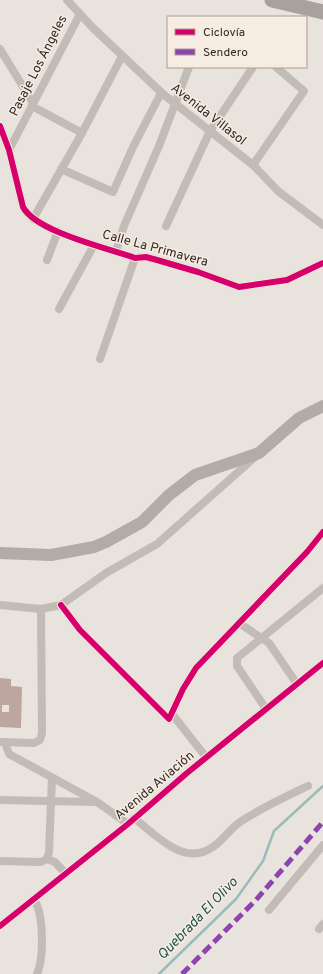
<svg xmlns="http://www.w3.org/2000/svg" width="323" height="974" viewBox="0 0 323 974" font-family="Overpass,sans-serif">
	<rect width="100%" height="100%" fill="#e9e3dd"/>
	<g fill="none" stroke-linecap="round" stroke-linejoin="round">
		<polyline stroke="#99bcb9" stroke-width="2.5" points="159,974 236,899 263,861 274,831 323,786"/>
	</g>
	<path fill="#bca69f" fill-rule="evenodd" d="M0,678L11,679V686L22,687L21,728L0,727ZM2,705H9V712H2Z"/>
	<g fill="none" stroke-linecap="round" stroke-linejoin="round">
		<g stroke="#c2bbb6" stroke-width="8">
			<polyline points="67,0 93,28 163,94 253,165 278,191 323,225"/>
			<polyline points="0,49 33,103"/>
			<polyline points="32,106 82,133"/>
			<path d="M0,126L9,150L23,207C36,232 108,248 135,258L146,257L157,260L198,272L239,287L287,280L323,263"/>
			<polyline points="9,150 80,14"/>
			<polyline points="253,165 304,91 276,67"/>
			<polyline points="61,169 113,192 133,147 161,93"/>
			<polyline points="33,219 82,133 122,56"/>
			<polyline points="166,226 210,131 253,67"/>
			<polyline points="116,251 124,226 159,146 189,67"/>
			<polyline points="47,260 58,231"/>
			<polyline points="59,309 94,245"/>
			<polyline points="100,359 135,258"/>
			<polyline points="0,605 41,609 61,605 106,573 157,544 255,457"/>
			<polyline points="61,605 80,630 169,719 183,689 196,668 307,552 323,532"/>
			<polyline points="239,623 269,643 297,684"/>
			<polyline points="266,709 237,666 237,658 323,588"/>
			<polyline points="172,714 206,757"/>
			<polyline points="0,742 34,743 40,740 42,733 41,609"/>
			<polyline points="5,742 9,754 97,802 128,824"/>
			<polyline points="0,800 95,802"/>
			<path d="M134,818C157,836 184,867 213,847C223,840 230,829 240,822C261,808 285,797 308,786"/>
			<polyline points="47,859 49,852 52,778"/>
			<polyline points="0,861 41,862 47,859 55,862 66,874"/>
			<path d="M34,900C44,913 44,959 37,974"/>
			<polyline points="269,910 323,845"/>
			<polyline points="0,926 128,824 187,773 323,663"/>
			<polyline points="319,929 323,924"/>
		</g>
		<polyline stroke="#b3aba6" stroke-width="12" points="0,553 51,555 94,547 106,542 142,522 169,495 195,475 259,453 299,418 323,406"/>
		<polyline stroke="#a8a29c" stroke-width="15" points="272,0 323,12"/>
		<polyline stroke="#8e44ad" stroke-width="5" stroke-dasharray="10 5" stroke-linecap="butt" points="182,974 256,900 323,822"/>
		<defs>
			<g id="cycleway">
				<path d="M0,126L9,150L23,207C36,232 108,248 135,258L146,257L157,260L198,272L239,287L287,280L323,263"/>
				<polyline points="61,605 80,630 169,719 183,689 196,668 307,552 323,532"/>
				<polyline points="0,926 128,824 187,773 323,663"/>
			</g>
		</defs>
		<use href="#cycleway" stroke="#f7ece2" stroke-width="8"/>
		<use href="#cycleway" stroke="#d6006c" stroke-width="6"/>
	</g>
	<g text-anchor="middle" dominant-baseline="central" stroke-width="3" stroke-linejoin="round" paint-order="stroke">
		<g font-size="13" fill="#322825" stroke="#f7ece2">
			<text transform="translate(39 66) rotate(-63)">Pasaje Los Ángeles</text>
			<text transform="translate(208 115) rotate(38)">Avenida Villasol</text>
			<text transform="translate(155 249) rotate(15)">Calle La Primavera</text>
			<text transform="translate(155 786) rotate(-40)">Avenida Aviación</text>
		</g>
		<g font-size="14" font-style="italic" fill="#1d5151" stroke="#f7ece2">
			<text transform="translate(198 919) rotate(-46)">Quebrada El Olivo</text>
		</g>
	</g>
	<rect x="167" y="16" width="140" height="52" fill="#f7ece2" stroke="#a89e96"/>
	<rect x="175" y="29" width="20" height="6" fill="#d6006c" stroke="#a89e96"/>
	<text x="203" y="36" font-size="12" fill="#322825">Ciclovía</text>
	<rect x="175" y="49" width="20" height="6" fill="#8e44ad" stroke="#a89e96"/>
	<text x="203" y="56" font-size="12" fill="#322825">Sendero</text>
</svg>
